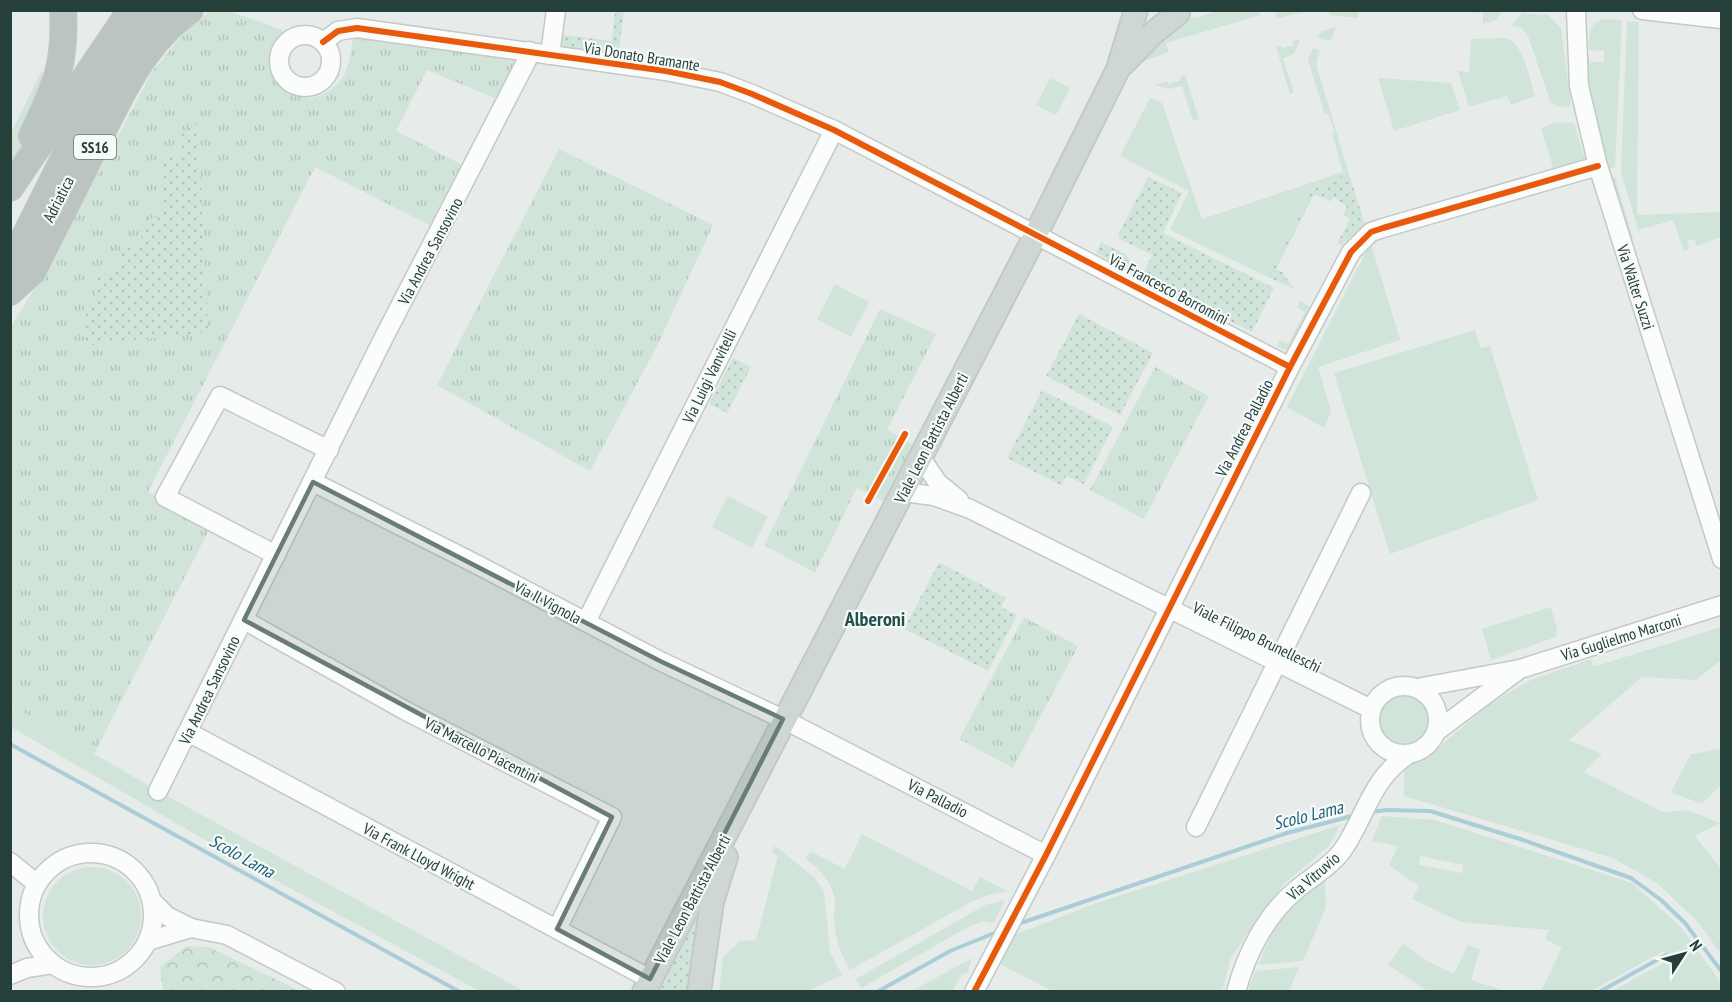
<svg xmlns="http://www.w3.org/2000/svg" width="1732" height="1002" viewBox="0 0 1732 1002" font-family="'PT Sans Narrow',sans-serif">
	<defs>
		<pattern id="forest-crowns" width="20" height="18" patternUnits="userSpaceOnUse" patternTransform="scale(1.5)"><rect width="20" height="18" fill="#d1e4d9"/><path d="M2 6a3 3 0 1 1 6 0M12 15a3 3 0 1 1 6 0" fill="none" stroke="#b3c5bb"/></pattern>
		<pattern id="park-tufts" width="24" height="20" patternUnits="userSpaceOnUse" patternTransform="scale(1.5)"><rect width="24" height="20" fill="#d1e4d9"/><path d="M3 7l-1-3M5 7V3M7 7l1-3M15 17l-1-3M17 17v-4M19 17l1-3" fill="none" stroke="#b3c5bb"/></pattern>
		<pattern id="garden-dots" width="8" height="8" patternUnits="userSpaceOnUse" patternTransform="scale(1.5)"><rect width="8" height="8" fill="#d1e4d9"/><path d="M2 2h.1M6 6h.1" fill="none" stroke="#b3c5bb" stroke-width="1.8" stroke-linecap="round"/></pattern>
	</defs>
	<rect width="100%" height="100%" fill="#e7ecea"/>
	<g fill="#d1e4d9" fill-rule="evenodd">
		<path d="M1214,11H1259L1260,15L1166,43L1169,52L1139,63C1144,52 1171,25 1183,20C1194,16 1200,19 1214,11Z"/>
		<polygon points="1264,11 1264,10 1309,11 1277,18 1275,11 1264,13"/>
		<polygon points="1329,11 1358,11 1358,18 1329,15"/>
		<polygon points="1445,11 1446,10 1503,11 1496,20 1483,24 1483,13"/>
		<polygon points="1522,13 1548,15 1561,28 1571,104 1569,107 1557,106 1550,101 1528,36 1521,28 1511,26"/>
		<path d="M1606,19L1622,20L1615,167L1609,169L1592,105L1587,55L1589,56L1590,62H1604V51L1589,50C1589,36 1588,21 1606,19Z"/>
		<polygon points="1627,21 1639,22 1637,215 1721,212 1721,237 1697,246 1694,239 1687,241 1689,249 1684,251 1673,220 1638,230 1621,172"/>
		<polygon points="1336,27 1331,41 1317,38 1322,31"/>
		<path d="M1506,38C1525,45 1529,79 1535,96L1511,105L1507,96L1469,107L1458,71L1469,72L1471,39Z"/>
		<polygon points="1298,40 1300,41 1294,54 1283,58 1294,93 1290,94 1276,47 1281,46 1283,48 1294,45 1293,41"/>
		<polygon points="1313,48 1320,50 1316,64 1349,174 1314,187 1268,277 1170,230 1189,191 1120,156 1150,98 1162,103 1202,219 1343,172 1332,134 1335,133 1328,114 1325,115 1308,60"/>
		<polygon points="42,70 44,101 11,168 11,133"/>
		<polygon points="1185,75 1199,119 1193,121 1182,86 1170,89 1156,85 1167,81 1169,84 1181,80 1180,76"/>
		<polygon points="1050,78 1070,88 1056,115 1036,105"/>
		<polygon points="1378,78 1451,83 1460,110 1394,131"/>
		<polygon points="1556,122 1574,123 1585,160 1553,168 1541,128"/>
		<polygon points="1615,177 1633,239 1632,240 1612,178"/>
		<polygon points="1372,247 1400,340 1318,367 1331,411 1324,428 1287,407 1367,250"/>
		<polygon points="835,284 869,302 851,337 817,319"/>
		<polygon points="1300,301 1310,307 1287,351 1277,346 1280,340 1288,344 1305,312 1297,307"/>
		<polygon points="1475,330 1480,348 1490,346 1538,500 1390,554 1334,373"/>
		<polygon points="728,496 768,517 752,548 712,527"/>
		<polygon points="1551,607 1557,629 1556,637 1491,660 1482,629"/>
		<polygon points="1721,627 1721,660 1696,680 1642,677 1569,740 1602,754 1584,772 1663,812 1688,810 1720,823 1695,836 1721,869 1721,954 1698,922 1657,883 1613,858 1404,796 1404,767 1412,762 1421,762 1489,705 1508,693 1531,680 1591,659 1593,667"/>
		<circle cx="1404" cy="719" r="24"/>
		<polygon points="10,705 158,791 524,991 479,991 255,869 11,727"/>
		<polygon points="1721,749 1721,785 1702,804 1671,792 1691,754"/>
		<path d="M1382,816L1435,820L1632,883L1681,927L1721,983V991H1612L1669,960L1664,951L1591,991H1541L1562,948L1545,939L1549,930L1461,922L1412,899L1419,886L1389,865L1398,846L1372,841ZM1420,856L1463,865L1462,873L1419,865Z"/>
		<polygon points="1340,825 1329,846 1286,882 1263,911 1231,958 1222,991 1052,991 1000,964 1016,934 1097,903"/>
		<path d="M862,834L972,891L980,877L1007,891L985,896L969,903L850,970C841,955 835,938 834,920C833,914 836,908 835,901C833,883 820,870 806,859L810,851L845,869Z"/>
		<polygon points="775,846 814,877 824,891 830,952 842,975 808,991 719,991 723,957 740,941 756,940 778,856 771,852"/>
		<circle cx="92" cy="916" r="49"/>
		<path d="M1325,879L1326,907L1303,961L1259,965C1271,925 1293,904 1325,879Z"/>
		<polygon points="1005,900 994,923 983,921 968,927 861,988 856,979 985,905"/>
		<polygon points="1403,944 1426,960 1454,974 1468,945 1480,949 1471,980 1505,991 1424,991 1425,989 1388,965"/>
		<polygon points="972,958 968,972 961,975 953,991 912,991"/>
		<polygon points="1299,967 1289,991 1248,991 1255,971"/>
	</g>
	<polygon fill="url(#forest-crowns)" points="187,946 209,947 300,991 163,991 160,967"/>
	<g fill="url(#park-tufts)">
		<path d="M210,11H228L283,30L273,54L276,76L295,93L312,99C349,84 347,70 354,34L521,56L495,98L427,70L396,131L461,164L431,226L315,167L148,492L211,526L94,754L11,705L10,328L50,263L152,72L187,29Z"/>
		<polygon points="559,149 713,225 656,348 590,471 437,385"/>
		<polygon points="880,309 936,334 887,430 915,445 885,502 857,488 815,573 764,545"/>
		<polygon points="1155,367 1209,396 1144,519 1090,490"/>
		<polygon points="1024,617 1078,646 1013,768 959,739"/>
	</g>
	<g fill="url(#garden-dots)">
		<polygon points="615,11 624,11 618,55 562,49 563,35 612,41"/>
		<polygon points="198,121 208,332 84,346 84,306 96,307 97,277 120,268 122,248 140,248 143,220 160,217 163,157 180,156 178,137"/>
		<polygon points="1349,174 1365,224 1341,245 1337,244 1350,219 1343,215 1347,207 1334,197 1331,201 1314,194 1276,269 1283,273 1294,289 1268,277 1314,187"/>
		<polygon points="1148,177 1182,193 1163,233 1274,288 1252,332 1142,277 1152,255 1120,239 1118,235"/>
		<polygon points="1101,242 1125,254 1134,266 1132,272 1096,253"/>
		<polygon points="1079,314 1153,353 1120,415 1046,376"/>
		<polygon points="733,358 751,367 727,413 709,404"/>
		<polygon points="1042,390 1113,427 1084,484 1066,476 1061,485 1007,458"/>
		<polygon points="939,562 1006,598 1001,607 1017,615 988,671 904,629"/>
		<polygon points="702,900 694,991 655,992"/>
	</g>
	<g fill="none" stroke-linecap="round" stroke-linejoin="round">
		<g stroke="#aacdd8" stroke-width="4">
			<polyline points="10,744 460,992"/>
			<polyline points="1369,812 1388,810 1430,811 1523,840 1631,878 1661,900 1685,923 1722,972"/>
			<polyline points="1018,924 1287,833 1356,815"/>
			<polyline points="877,992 950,951 997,932"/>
			<polyline points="1599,992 1666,955"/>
		</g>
		<defs>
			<g id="minor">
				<polyline points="1576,10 1579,86 1598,166 1722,559"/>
				<polyline points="1642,10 1722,19"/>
				<circle cx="305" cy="61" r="26"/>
				<polyline points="323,42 338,31 357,28 666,71 720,82 752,94 834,130 1290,367"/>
				<polyline points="550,55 556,10"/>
				<polyline points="921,458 938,483 959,500"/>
				<polyline points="313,482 478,565 660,661 783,719 1046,855"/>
				<polyline points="904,492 934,496 970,509 1371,709"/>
				<polyline points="276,555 165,497 220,396 329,450"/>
				<polyline points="244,620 406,711 612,817 557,929"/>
				<polyline points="586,622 834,130"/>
				<circle cx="1404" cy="720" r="34"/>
				<polyline points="1417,688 1520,669 1722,605"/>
				<polyline points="1437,731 1517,671"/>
				<polyline points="188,732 650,979"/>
				<polyline points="158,791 381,343 527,60 529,51"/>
				<polyline points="1196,827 1361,493"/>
				<circle cx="91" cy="915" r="62"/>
				<polyline points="10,862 37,884"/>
				<polyline points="152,901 167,916 191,928 227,935 336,992"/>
				<polyline points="148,941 191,928"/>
				<polyline points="10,975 27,968 53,964"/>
				<polyline points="974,992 1046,855 1290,367 1351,252 1371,232 1383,228 1598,166"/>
				<path d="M1236,992C1246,954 1266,915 1296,890C1311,877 1330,867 1342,851C1366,817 1370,779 1409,754"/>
			</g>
			<g id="major">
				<polyline points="1124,63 1151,35 1178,13"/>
				<polyline points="644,992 1035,236 1118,69 1136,10"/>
				<polyline points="699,992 712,902 726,857"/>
			</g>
			<g id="highway">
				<polyline points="129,59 154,10"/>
				<path d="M32,136C55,87 66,66 63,10"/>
				<polyline points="10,188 131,10"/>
				<polyline points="10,266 127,32"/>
				<path d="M10,292L32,272C52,233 72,193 92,153C118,101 141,45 190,10"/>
			</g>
		</defs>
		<use href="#minor" stroke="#c4c9c7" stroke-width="21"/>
		<use href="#major" stroke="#c2cac9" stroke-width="26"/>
		<use href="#highway" stroke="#c2cac9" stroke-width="28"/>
		<use href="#minor" stroke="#fbfcfc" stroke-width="18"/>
		<use href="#major" stroke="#cfd7d5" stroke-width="22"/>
		<use href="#highway" stroke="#bcc4c2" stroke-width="26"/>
		<defs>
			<g id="cycleway">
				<polyline points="323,42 338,31 357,28 666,71 720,82 752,94 834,130 1290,367"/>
				<polyline points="868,501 905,434"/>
				<polyline points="974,992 1046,855 1290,367 1351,252 1371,232 1383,228 1598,166"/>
			</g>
		</defs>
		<use href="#cycleway" stroke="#f6faf8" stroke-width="10"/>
		<use href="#cycleway" stroke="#e8590c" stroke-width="6"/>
	</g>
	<path fill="#697c78" fill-opacity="0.2" stroke="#697c78" stroke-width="4.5" stroke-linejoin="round" d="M313,482L660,661L783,719L650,979L557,929L612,817L244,620Z"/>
	<g text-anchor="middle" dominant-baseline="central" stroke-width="4.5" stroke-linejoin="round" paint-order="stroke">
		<rect fill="#f6faf8" stroke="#647774" stroke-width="1.5" x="74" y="135" width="42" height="24" rx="4.5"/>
		<g font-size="15" font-weight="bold" fill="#253f3b">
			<text x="95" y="147">SS16</text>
		</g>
		<g font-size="16" fill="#253f3b" stroke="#f6faf8">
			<text transform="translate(642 56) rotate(9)">Via Donato Bramante</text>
			<text transform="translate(58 199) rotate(-63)">Adriatica</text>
			<text transform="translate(430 251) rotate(-62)">Via Andrea Sansovino</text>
			<text transform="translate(1636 287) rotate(72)">Via Walter Suzzi</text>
			<text transform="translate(1169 289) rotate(28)">Via Francesco Borromini</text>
			<text transform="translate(709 376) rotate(-64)">Via Luigi Vanvitelli</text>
			<text transform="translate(1244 428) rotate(-63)">Via Andrea Palladio</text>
			<text transform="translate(931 438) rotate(-63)">Viale Leon Battista Alberti</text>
			<text transform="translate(548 602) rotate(28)">Via Il Vignola</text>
			<text transform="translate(1257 637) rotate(26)">Viale Filippo Brunelleschi</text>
			<text transform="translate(1621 637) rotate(-17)">Via Guglielmo Marconi</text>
			<text transform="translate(209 690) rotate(-64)">Via Andrea Sansovino</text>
			<text transform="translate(482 750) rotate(27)">Via Marcello Piacentini</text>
			<text transform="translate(938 798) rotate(27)">Via Palladio</text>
			<text transform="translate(419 856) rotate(28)">Via Frank Lloyd Wright</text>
			<text transform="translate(1313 876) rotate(-41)">Via Vitruvio</text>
			<text transform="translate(692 899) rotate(-62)">Viale Leon Battista Alberti</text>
		</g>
		<g font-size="18" font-style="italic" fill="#20627a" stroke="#f6faf8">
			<text transform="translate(1308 815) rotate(-14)">Scolo Lama</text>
			<text transform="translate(242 856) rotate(29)">Scolo Lama</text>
		</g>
		<g font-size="20" font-weight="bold" fill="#21514b" stroke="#f6faf8">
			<text x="875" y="619">Alberoni</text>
		</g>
	</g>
	<rect width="1732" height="1002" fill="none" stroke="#253f3b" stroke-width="24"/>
	<g transform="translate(1684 954) rotate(54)" stroke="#f6faf8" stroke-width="4.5" paint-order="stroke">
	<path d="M0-4.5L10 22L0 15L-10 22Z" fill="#253f3b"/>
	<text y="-9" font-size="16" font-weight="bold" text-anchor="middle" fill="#253f3b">N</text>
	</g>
</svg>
